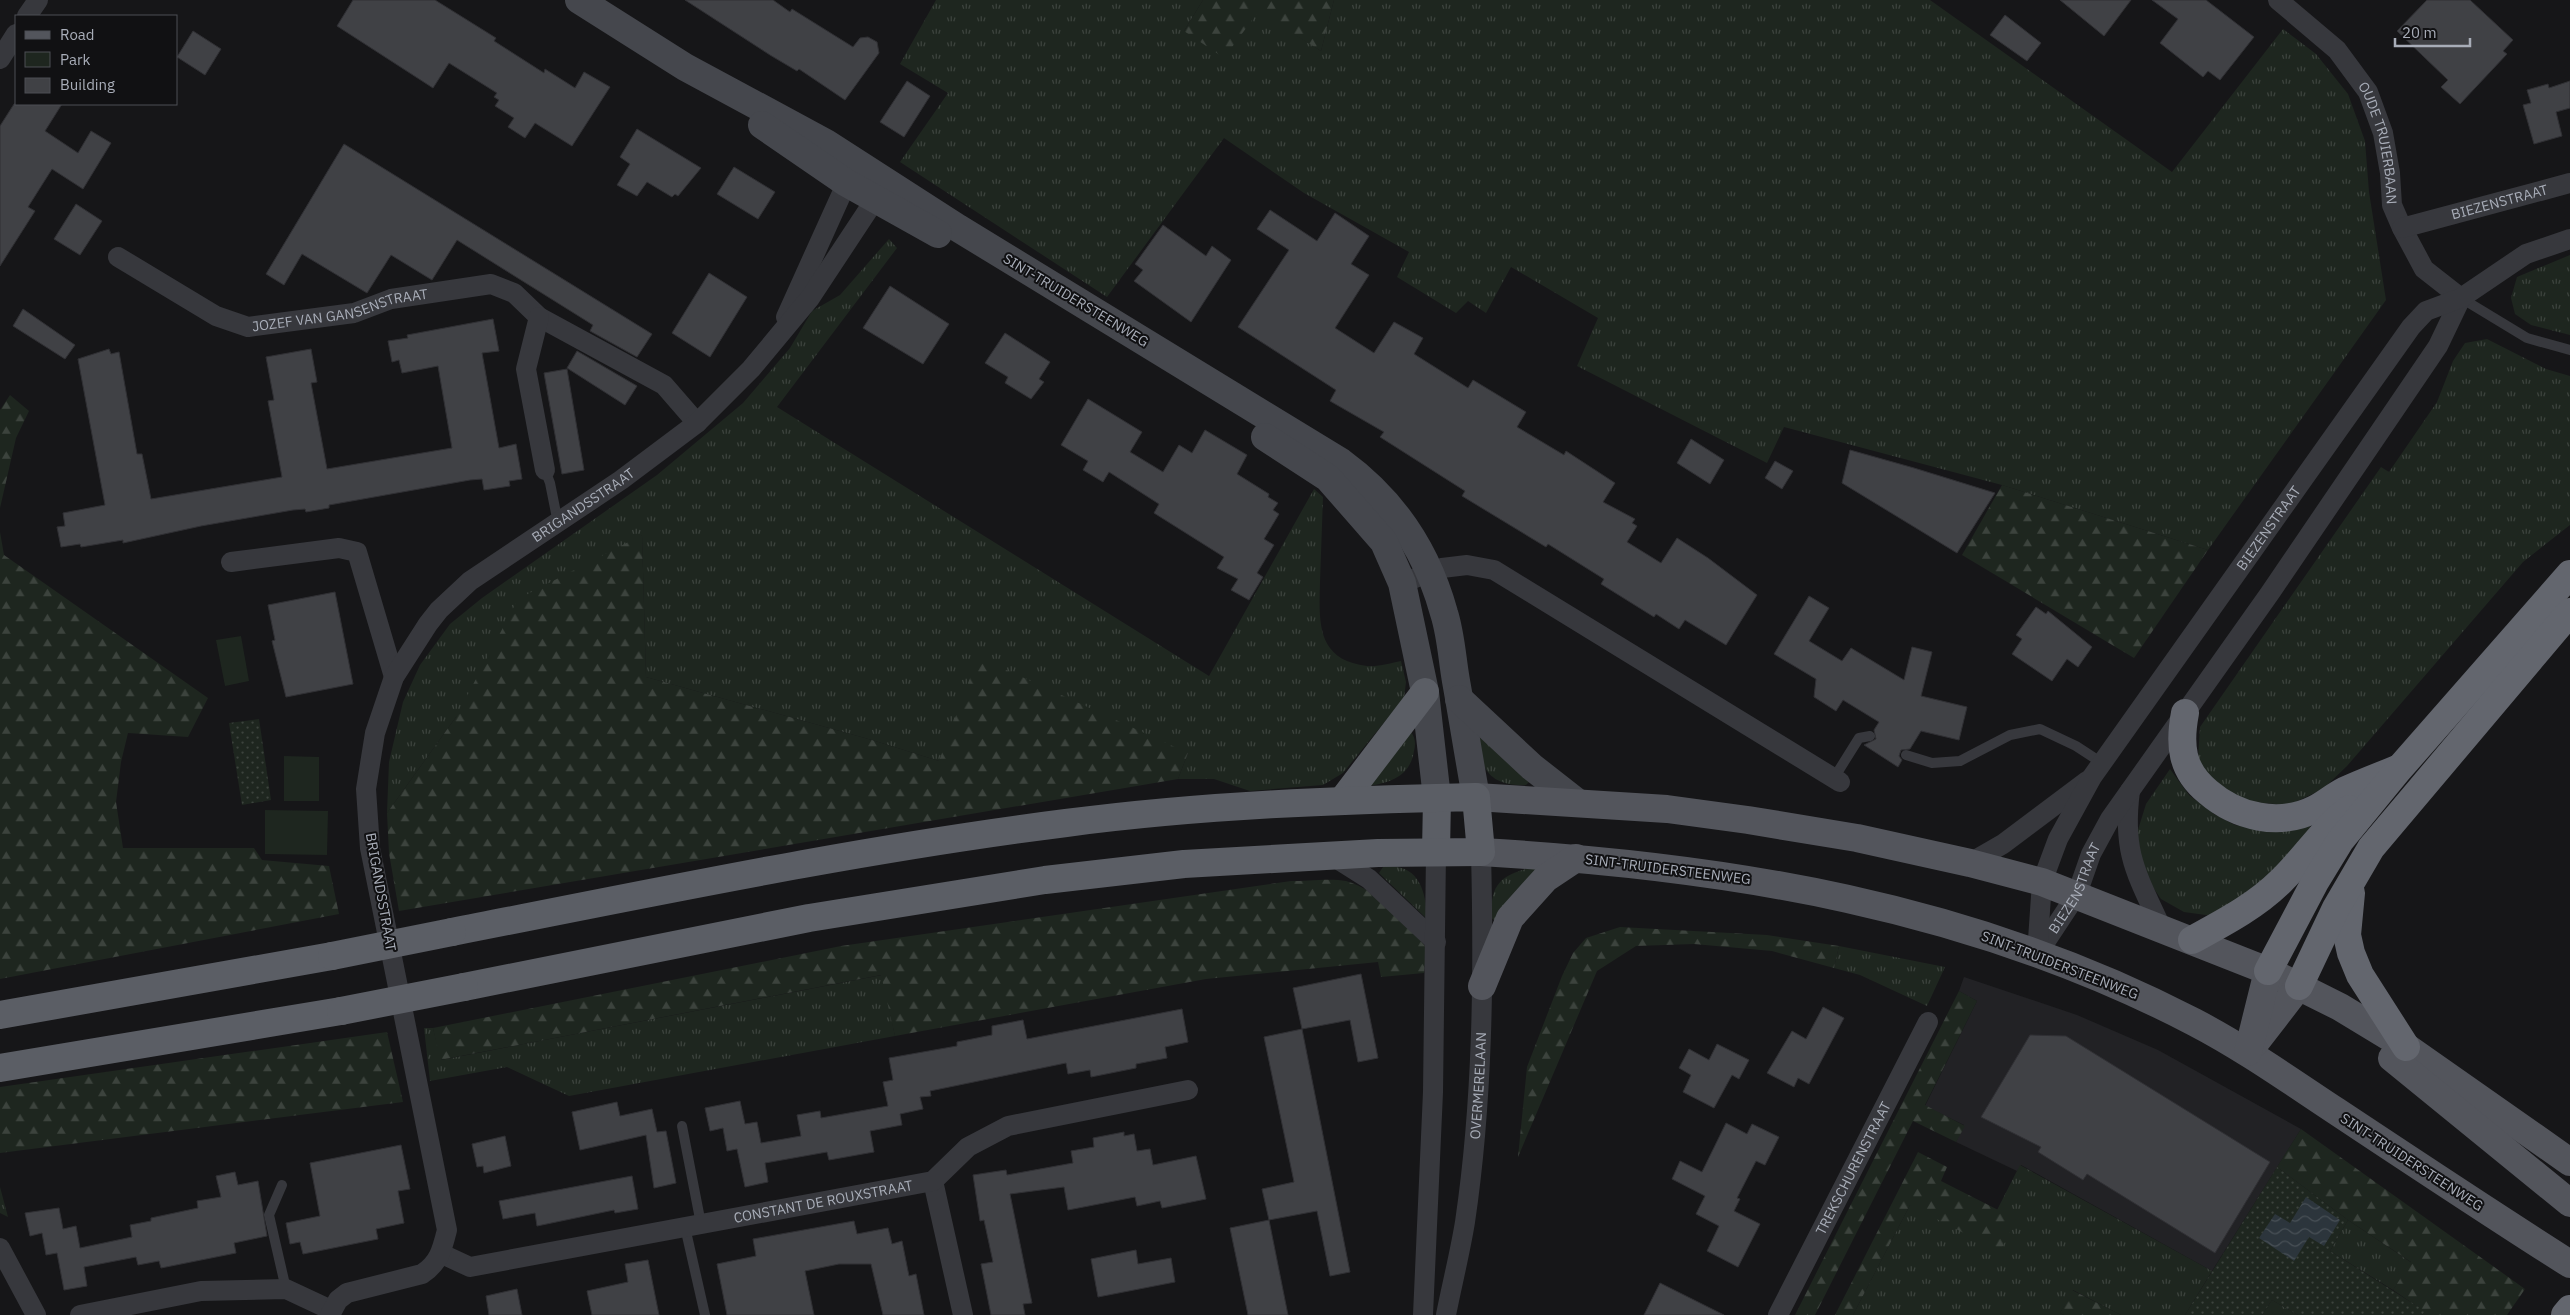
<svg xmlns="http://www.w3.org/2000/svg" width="2570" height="1315" viewBox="0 0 2570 1315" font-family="'IBM Plex Sans',sans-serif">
	<defs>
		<pattern id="grass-tufts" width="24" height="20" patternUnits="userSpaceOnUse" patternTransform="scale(1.25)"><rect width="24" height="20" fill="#1e261f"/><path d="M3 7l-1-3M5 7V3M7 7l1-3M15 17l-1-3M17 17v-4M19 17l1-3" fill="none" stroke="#3c433d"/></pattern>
		<pattern id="forest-firs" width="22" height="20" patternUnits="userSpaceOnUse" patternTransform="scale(1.25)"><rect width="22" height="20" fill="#1e261f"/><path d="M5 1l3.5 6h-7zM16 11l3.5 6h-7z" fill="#3c433d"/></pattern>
		<pattern id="garden-dots" width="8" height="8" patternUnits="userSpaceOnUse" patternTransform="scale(1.25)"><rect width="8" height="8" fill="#1e261f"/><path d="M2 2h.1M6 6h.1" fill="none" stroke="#3c433d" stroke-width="1.8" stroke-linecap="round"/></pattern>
		<pattern id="water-waves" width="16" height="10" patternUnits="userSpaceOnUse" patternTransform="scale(1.25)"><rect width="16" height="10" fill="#2c353c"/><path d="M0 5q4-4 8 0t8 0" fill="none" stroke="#485056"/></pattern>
	</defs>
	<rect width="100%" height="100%" fill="#161618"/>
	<polygon fill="#222225" points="1964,977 2077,1015 2158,1050 2301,1129 2212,1271 2021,1165 2017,1171 1956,1142 1964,1125 1925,1106 1977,1001 1959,991"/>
	<g fill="url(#grass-tufts)">
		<polygon points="936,0 1203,0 1184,31 1258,11 1321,51 1334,0 1930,0 2172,172 2283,29 2316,54 2348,94 2365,141 2369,192 2386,300 2208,550 2002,485 1784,427 1767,463 1577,366 1598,318 1511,267 1486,313 1468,301 1456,313 1397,277 1409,252 1304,193 1224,138 1107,297 900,162 948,93 900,64"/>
		<path d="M889,239L897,248L777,407L1209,676L1314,489L1323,497C1322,525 1321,554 1320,582C1319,622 1316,660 1367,666C1378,667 1391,663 1401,661L1406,682L1404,698L1343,773L1323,785L1250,791L1214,779H1178L1188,753L939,761L872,740L646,677L642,535L456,717L387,813L389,762L403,702L420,665L450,624L482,598L657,475L743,403L790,348L812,311L840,295Z"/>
		<polygon points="2570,255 2570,335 2531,325 2515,314 2511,298 2517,277"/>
		<polygon points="2487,339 2546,369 2570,376 2570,525 2523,562 2347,766 2323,789 2289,805 2250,802 2214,787 2198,758 2200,727 2381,467 2389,472 2437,402 2453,361 2465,343"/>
		<path d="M1473,726L1530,781L1526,785C1481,786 1482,762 1473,726Z"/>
		<path d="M1411,732C1415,737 1416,744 1414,751C1410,776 1392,782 1369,786Z"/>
		<polygon points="2170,769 2189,795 2214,814 2235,825 2267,831 2308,825 2314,829 2257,889 2213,916 2184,912 2161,899 2150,883 2141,857 2137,833 2146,804"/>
		<path d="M1383,867C1418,862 1426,890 1427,919L1379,873Z"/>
		<path d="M1526,869H1541L1496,921L1491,918C1491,889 1496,877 1526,869Z"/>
		<polygon points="1839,946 1945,967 1927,1006 1860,975 1834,968"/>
		<polygon points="882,975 895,1036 569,1096 507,1067 430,1081 424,1028 433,1028 441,1060"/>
		<polygon points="2020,1165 2212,1271 2185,1315 2121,1315 2073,1290 2060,1313 2064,1315 1853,1315 1910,1205 2016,1220 1997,1210"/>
		<polygon points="0,1187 8,1217 0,1213"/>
		<polygon points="2348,1220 2412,1263 2393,1290 2330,1251"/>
		<polygon points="2272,1300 2298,1315 2262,1315"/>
	</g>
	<g fill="url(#forest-firs)">
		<polygon points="1203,0 1334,0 1321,51 1258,12 1224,58 1184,31"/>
		<polygon points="10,395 29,411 16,438 0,508 0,410"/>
		<polygon points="2002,485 2208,550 2134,658 1962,555"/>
		<polygon points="0,532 4,555 208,698 188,737 128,733 121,762 116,802 123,848 254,848 262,860 329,866 339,914 0,979"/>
		<polygon points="642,535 646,677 872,740 939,761 978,657 1188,753 1178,779 399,911 389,853 387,813 456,717 518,599"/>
		<path d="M1291,881C1306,881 1332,878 1346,881C1379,890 1405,924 1427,948L1424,973L1381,977L1378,962L1206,979L895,1036L881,975L440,1060L433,1028L841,946Z"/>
		<polygon points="1620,927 1767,935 1839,946 1834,968 1772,951 1694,944 1636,946 1597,971 1518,1157 1527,1067 1562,976 1573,953 1586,938"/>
		<polygon points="1959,991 1977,1001 1925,1105 1965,1126 1956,1142 1913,1121 1815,1315 1795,1315"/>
		<polygon points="387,1032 403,1102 0,1153 0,1087"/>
		<polygon points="2301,1129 2525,1289 2507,1315 2422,1315 2424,1311 2393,1290 2411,1262 2348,1220 2277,1167"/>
		<polygon points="1918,1152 1947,1167 1941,1181 2016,1219 2000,1252 1910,1205 1853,1315 1835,1315"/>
		<polygon points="2072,1290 2121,1315 2064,1315 2060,1313"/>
	</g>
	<g fill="#1e261f">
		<polygon points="241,636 249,681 225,686 216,640"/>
		<polygon points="284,756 319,757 319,801 284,801"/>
		<polygon points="265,810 328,811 327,855 265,854"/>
	</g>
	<g fill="url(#garden-dots)">
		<polygon points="259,719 271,800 242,805 229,723"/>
		<polygon points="2277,1167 2348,1220 2330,1251 2425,1311 2422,1315 2298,1315 2272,1300 2262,1315 2185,1315"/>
	</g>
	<polygon fill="url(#water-waves)" points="2306,1197 2340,1220 2324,1246 2309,1237 2294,1261 2259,1238 2275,1214 2290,1223"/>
	<g fill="#404145" stroke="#303034">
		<polygon points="353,0 435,0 496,38 494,41 544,73 545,69 575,88 584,72 610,87 572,146 535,123 525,138 508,127 514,118 495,106 499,100 494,97 497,93 449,63 433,88 337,26"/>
		<polygon points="685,0 773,0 790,12 792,9 853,47 860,38 868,37 877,42 879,53 845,100 799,69 797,71 770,55"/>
		<polygon points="2060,0 2131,0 2104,36"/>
		<polygon points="2152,0 2206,0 2254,37 2220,80 2208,71 2203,77 2160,43 2178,19"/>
		<polygon points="2427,0 2470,0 2513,40 2503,51 2507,54 2460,104 2441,87 2448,80 2397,31"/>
		<polygon points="2005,15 2041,43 2027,61 1990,35"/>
		<polygon points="193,31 221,49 205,75 177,57"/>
		<polygon points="907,81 930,96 904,137 880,122"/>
		<polygon points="2570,81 2570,108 2556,112 2562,136 2534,144 2523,105 2531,103 2527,90 2548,84 2549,88"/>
		<polygon points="14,104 62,104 45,131 78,153 91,131 111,143 83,189 52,169 28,207 35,211 0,266 0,126"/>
		<polygon points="637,129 701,168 678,196 675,194 672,197 647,182 637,196 617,185 630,164 620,157"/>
		<polygon points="344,144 652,334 637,357 590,331 593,325 457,240 432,280 391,255 367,293 302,254 284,285 266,274"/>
		<polygon points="734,167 775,192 758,219 717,194"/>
		<polygon points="76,204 102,221 80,255 54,239"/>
		<polygon points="1270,210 1317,241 1335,213 1369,236 1351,264 1369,275 1335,328 1374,353 1394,322 1423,338 1414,354 1468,388 1473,380 1526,412 1517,427 1564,455 1566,451 1615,483 1603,502 1635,519 1632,523 1637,526 1627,542 1661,563 1677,538 1708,558 1757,595 1726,645 1685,620 1679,629 1656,614 1654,617 1601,584 1604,579 1548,544 1546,547 1462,496 1465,491 1380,437 1384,432 1330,401 1336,390 1238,327 1289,250 1257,229"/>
		<polygon points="1163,225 1206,256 1212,246 1231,260 1191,322 1134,281 1143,270 1135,264"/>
		<polygon points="709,273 747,297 710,357 672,333"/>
		<polygon points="890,286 949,324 923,364 863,328"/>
		<polygon points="23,309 75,345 65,359 13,326"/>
		<polygon points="493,319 499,351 482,353 499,448 516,444 522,479 509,481 510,486 484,490 482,479 470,480 329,505 329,508 306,512 305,509 293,510 201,526 123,543 123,540 81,547 80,544 61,547 57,527 65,526 63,513 105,505 78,359 109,349 111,354 119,352 137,454 142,454 151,499 282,477 268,401 274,400 266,357 311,349 317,382 311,383 327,469 452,448 438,366 402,373 399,360 392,362 388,341 408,338 407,335"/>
		<polygon points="1005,333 1050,362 1039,379 1044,382 1031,399 1005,383 1008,377 985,363"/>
		<polygon points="577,351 637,386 625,405 567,368"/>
		<polygon points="567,369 584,470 562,474 544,373"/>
		<polygon points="1088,399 1142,432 1130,452 1163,472 1179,445 1192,453 1205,430 1247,455 1237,474 1269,494 1268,497 1278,503 1273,510 1279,514 1264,539 1274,545 1257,573 1263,577 1249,600 1231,590 1238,579 1217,568 1224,557 1154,513 1159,504 1109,472 1103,482 1083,470 1088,461 1061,445"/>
		<polygon points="1691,439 1724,460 1710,484 1677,463"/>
		<polygon points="1850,450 1914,468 1995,493 1957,553 1842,483"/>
		<polygon points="1775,461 1793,471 1782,489 1765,478"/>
		<polygon points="335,592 353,684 286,697 272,641 275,640 268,605"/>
		<polygon points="1809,596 1829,608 1809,641 1842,661 1851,648 1904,680 1912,647 1932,652 1921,696 1967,707 1959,740 1921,731 1910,749 1901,750 1899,756 1902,760 1898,767 1864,745 1876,739 1874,730 1879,722 1843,700 1836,711 1814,697 1816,679 1774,654"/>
		<polygon points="2036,607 2046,614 2048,611 2092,647 2078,667 2067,659 2052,681 2012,654 2022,639 2016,635"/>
		<polygon points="1361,974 1378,1058 1358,1062 1350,1020 1302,1029 1293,988"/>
		<polygon points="1823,1007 1844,1018 1809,1084 1798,1078 1794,1087 1767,1073 1792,1031 1806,1039"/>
		<polygon points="1182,1009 1188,1042 1165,1047 1167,1058 1136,1064 1136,1068 1091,1077 1090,1070 1068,1074 1066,1063 930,1091 931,1096 920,1097 923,1109 900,1114 902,1125 870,1131 874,1152 829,1160 827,1152 765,1163 768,1182 745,1187 737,1149 727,1151 723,1128 710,1131 705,1108 740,1101 745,1124 757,1122 761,1143 801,1136 797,1115 820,1111 821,1118 888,1106 883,1082 893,1080 889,1058 957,1046 957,1042 992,1035 992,1026 1023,1020 1027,1039"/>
		<polygon points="1302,1029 1350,1272 1330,1276 1317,1211 1269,1220 1262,1189 1294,1182 1264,1037"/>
		<polygon points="2030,1035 2066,1036 2270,1162 2215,1253 2087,1174 2083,1180 2038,1152 2041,1147 1981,1117"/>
		<polygon points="1717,1044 1749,1060 1739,1079 1732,1075 1714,1108 1683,1092 1691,1075 1679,1068 1689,1049 1709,1060"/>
		<polygon points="617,1102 620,1116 652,1109 657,1132 666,1131 676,1183 654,1188 646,1135 580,1150 572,1112"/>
		<polygon points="1726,1123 1747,1134 1752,1124 1779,1137 1765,1165 1756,1161 1737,1198 1740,1199 1734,1211 1760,1224 1738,1267 1707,1251 1719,1226 1696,1214 1705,1196 1672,1179 1680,1161 1702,1172"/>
		<polygon points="1124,1132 1124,1136 1134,1134 1137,1151 1150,1149 1153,1165 1196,1156 1206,1199 1162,1208 1160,1201 1137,1206 1135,1197 1068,1210 1064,1187 1010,1194 1032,1303 1023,1304 1025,1315 991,1315 981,1264 993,1262 984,1220 980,1221 973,1175 1006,1170 1007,1175 1073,1163 1071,1151 1094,1147 1093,1138"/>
		<polygon points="505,1136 511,1166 484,1173 483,1166 477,1167 472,1144"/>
		<polygon points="401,1145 410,1189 398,1191 404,1223 376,1229 378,1239 303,1254 300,1242 290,1244 286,1223 320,1216 310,1163"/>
		<polygon points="235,1172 238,1185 258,1181 267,1236 234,1243 236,1253 161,1268 159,1261 138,1265 136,1257 84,1267 87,1286 64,1290 57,1253 46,1255 42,1233 30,1236 25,1213 59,1208 63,1229 76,1226 80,1248 132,1237 130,1225 151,1221 151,1218 198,1208 197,1201 221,1197 216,1176"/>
		<polygon points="632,1176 638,1209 615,1213 614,1210 537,1226 535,1213 503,1219 499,1201"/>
		<polygon points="1269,1220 1288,1315 1248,1315 1230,1228"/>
		<polygon points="854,1221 857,1234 888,1228 892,1244 902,1241 909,1276 916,1274 924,1315 883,1315 871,1264 839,1264 805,1271 814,1315 727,1315 717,1264 756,1256 753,1239"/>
		<polygon points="1136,1250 1138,1264 1171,1258 1175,1282 1098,1297 1091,1259"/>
		<polygon points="648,1260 659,1315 592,1315 587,1291 628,1282 625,1264"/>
		<polygon points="1660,1283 1724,1315 1644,1315"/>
		<polygon points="517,1289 522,1315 489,1315 486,1296"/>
	</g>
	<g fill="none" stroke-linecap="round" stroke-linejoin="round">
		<g stroke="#37383d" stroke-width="10">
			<polyline points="2461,298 2527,338 2570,350"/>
			<polyline points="545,470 550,483 558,523"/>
			<polyline points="1906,755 1932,763 1960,761 2010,735 2040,729 2076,746 2102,763"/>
			<polyline points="1834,778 1859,738 1870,736"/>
			<polyline points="682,1126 701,1224"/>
			<polyline points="282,1185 269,1215 286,1289"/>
			<polyline points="685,1227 705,1315"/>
		</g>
		<g stroke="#37383d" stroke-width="20">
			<path id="s1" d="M2278,0L2337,50L2368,92L2383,133L2390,173L2392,205L2402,228L2424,269L2461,298"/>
			<polyline points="27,16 38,0"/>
			<polyline points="0,59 16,34"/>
			<path id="s2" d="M2402,228L2570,183"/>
			<path id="s3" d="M118,257L216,316L248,327L354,313L391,299L491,284L514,293L539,317L664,385L697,423"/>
			<polyline points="539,317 526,369 545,470"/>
			<polyline points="786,317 852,171"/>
			<polyline points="231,562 339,548 357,552 394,677"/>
			<polyline points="1402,583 1442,568 1467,565 1494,570 1840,782"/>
			<path d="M2130,791C2122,852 2136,873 2161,927"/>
			<polyline points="1331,855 1369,879 1436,942"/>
			<polyline points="1970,863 2003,844 2087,781"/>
			<path id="s4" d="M2038,953L2077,894L2091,854L2110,819L2270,593L2438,346L2461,298"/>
			<path id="s5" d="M2037,954L2042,882L2058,839L2092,777L2411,327L2426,311L2461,298L2526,254L2570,239"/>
			<polyline points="933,1181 963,1315"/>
			<polyline points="0,1248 36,1315"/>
			<path id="s6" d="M442,1254L470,1267L933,1181L968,1147L1008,1126L1188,1090"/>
			<polyline points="80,1315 201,1291 286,1289 331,1310"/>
			<path id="s7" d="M330,1315L338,1300L347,1293L422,1274C439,1263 442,1250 447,1230L370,848L366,789L375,733L394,677L428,624L439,610L470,581L621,480L697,423L751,369L810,298L882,189"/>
			<polyline points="1423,1315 1433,1092 1436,852"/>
			<path id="s8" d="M1446,1315C1452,1284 1460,1253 1465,1222C1483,1100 1484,975 1481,852"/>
			<path id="s9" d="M1778,1315L1928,1022"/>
		</g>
		<g stroke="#45474d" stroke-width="28">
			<path d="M579,0L685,67L826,143L958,228L1341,462C1393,500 1427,551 1444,613C1451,635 1452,658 1456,681C1463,720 1469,759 1476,797"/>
			<polyline points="762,125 845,182 938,234"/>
			<polyline points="1265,437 1328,478 1384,542 1402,583 1425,692 1437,798"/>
			<polyline points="1459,699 1532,767 1578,803"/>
		</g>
		<g stroke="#53555c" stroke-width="28">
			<polyline points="1476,797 1667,809 1748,820 1857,838 1970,863 2042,882 2268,971 2340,1007 2406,1047 2570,1162"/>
			<path d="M1481,852C1729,866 1971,906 2194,1022C2244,1048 2289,1080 2336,1111C2413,1162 2491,1214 2570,1264"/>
			<polyline points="1482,986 1510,918 1546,878 1576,858"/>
			<polyline points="2255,1043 2299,986"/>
			<polyline points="2248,1052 2268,971"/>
			<polyline points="2392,1058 2570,1203"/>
		</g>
		<g stroke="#5b5e65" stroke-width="28">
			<polyline points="1342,801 1425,692"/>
			<polyline points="1436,852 1437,798"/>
			<path d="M452,932C656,892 860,849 1066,823C1202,805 1339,800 1476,797L1481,852L1378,853L1184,864L1045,880L809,918L464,987"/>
			<polyline points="0,1015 332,956"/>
			<polyline points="0,1068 341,1011"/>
		</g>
		<g stroke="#63666e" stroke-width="28">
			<path d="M2185,713C2179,745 2181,770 2208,792C2237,817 2279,827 2315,809C2325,804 2334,796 2344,791C2361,783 2380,776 2397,769"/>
			<polyline points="2351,893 2347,935 2351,953 2360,975 2406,1047"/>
			<path d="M2192,940C2223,923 2256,906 2281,881C2305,858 2323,829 2349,809"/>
			<polyline points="2268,971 2315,882 2340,841 2399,769 2570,574"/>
			<polyline points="2299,986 2336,908 2371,848 2570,612"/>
			<polyline points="2565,1315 2570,1309"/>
		</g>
		<g stroke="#5b5e65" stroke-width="28">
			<polyline points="332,956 452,932"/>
			<polyline points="341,1011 464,987"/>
		</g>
	</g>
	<g text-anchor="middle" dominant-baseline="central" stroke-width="4" stroke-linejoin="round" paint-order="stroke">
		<g font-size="14" fill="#a8adb8" stroke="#111113">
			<text stroke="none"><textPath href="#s1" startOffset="182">OUDE TRUIERBAAN</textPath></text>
			<text stroke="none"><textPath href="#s2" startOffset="101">BIEZENSTRAAT</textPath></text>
			<text transform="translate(1076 300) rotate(31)">SINT-TRUIDERSTEENWEG</text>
			<text stroke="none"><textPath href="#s3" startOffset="242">JOZEF VAN GANSENSTRAAT</textPath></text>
			<text stroke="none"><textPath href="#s7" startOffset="982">BRIGANDSSTRAAT</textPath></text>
			<text stroke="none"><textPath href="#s5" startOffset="494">BIEZENSTRAAT</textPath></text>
			<text transform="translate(1668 869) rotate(7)">SINT-TRUIDERSTEENWEG</text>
			<text stroke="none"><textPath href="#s4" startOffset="75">BIEZENSTRAAT</textPath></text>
			<text transform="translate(381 892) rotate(80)">BRIGANDSSTRAAT</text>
			<text transform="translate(2060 965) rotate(21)">SINT-TRUIDERSTEENWEG</text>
			<text stroke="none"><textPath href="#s8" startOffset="232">OVERMERELAAN</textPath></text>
			<text transform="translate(2412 1162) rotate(33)">SINT-TRUIDERSTEENWEG</text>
			<text stroke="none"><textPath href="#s9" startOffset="165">TREKSCHURENSTRAAT</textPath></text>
			<text stroke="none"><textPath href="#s6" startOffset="390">CONSTANT DE ROUXSTRAAT</textPath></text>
		</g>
	</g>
	<rect x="15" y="15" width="162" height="90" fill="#111113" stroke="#4d4f55"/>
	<rect x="25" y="31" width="25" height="8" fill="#53555c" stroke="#4d4f55"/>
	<text x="60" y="40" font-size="15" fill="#a8adb8">Road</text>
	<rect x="25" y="52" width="25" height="15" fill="#1e261f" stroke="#4d4f55"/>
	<text x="60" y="65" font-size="15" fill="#a8adb8">Park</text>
	<rect x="25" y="78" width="25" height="15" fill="#404145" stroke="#4d4f55"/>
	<text x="60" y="90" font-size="15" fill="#a8adb8">Building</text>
	<path d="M2395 38v8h75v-8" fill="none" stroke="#a8adb8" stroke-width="2.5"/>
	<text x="2402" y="38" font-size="15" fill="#a8adb8" stroke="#111113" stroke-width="4" paint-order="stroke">20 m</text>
</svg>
